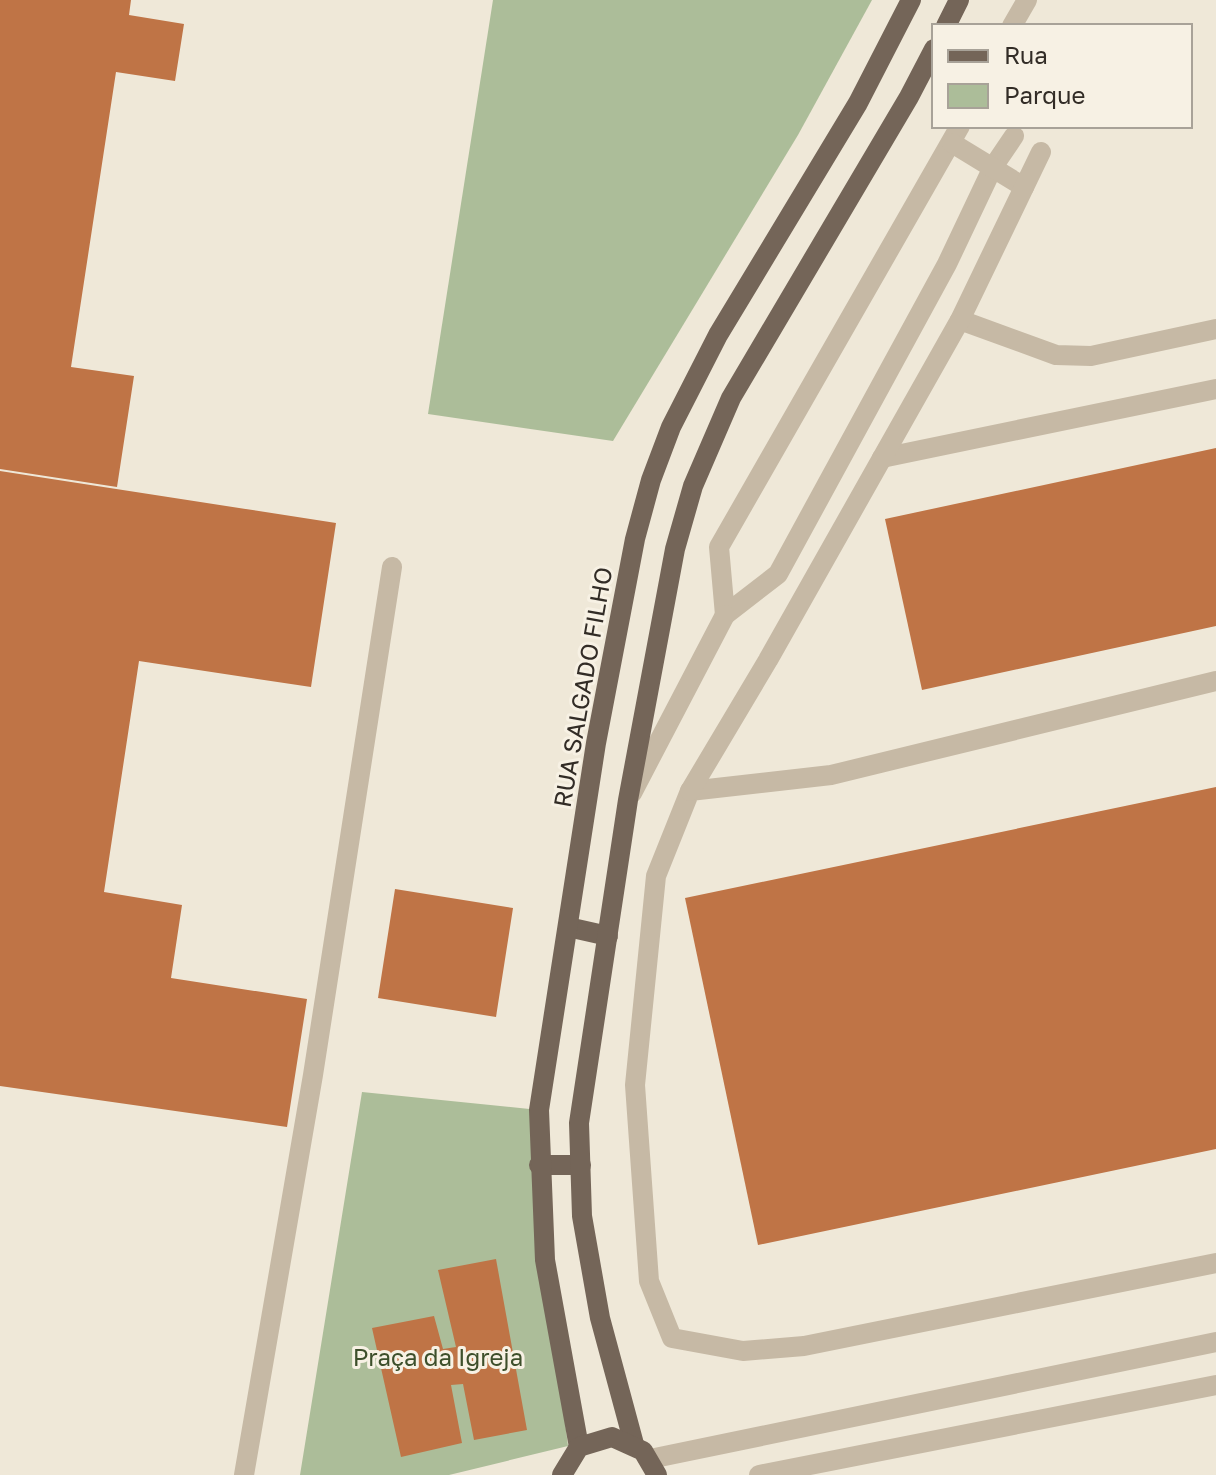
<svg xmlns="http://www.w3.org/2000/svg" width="1216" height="1475" viewBox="0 0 1216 1475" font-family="'Golos Text',sans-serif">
	<rect width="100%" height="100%" fill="#efe8d8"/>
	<g fill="#acbd99">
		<polygon points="493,0 872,0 798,135 613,441 428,414"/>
		<polygon points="362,1092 539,1110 545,1260 568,1446 449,1475 300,1475"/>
	</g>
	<g fill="#bf7446">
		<polygon points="0,0 131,0 129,15 184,24 175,81 116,72 71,367 134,376 117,487 0,469"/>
		<polygon points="1216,448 1216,626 922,690 885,519"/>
		<polygon points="0,471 336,523 311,687 139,661 104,892 182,905 171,978 307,999 287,1127 0,1086"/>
		<polygon points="1216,787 1216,1149 758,1245 685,898"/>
		<polygon points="395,889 513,908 496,1017 378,998"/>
		<polygon points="496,1259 527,1430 474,1440 463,1384 451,1385 462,1443 401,1457 372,1328 434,1316 443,1349 456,1347 438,1270"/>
	</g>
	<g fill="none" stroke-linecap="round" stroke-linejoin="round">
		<g stroke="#c6b9a5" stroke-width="20">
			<polyline points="1012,26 1027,0"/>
			<polyline points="960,126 719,547 725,615 778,574 947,264 993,167 1014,136"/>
			<polyline points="952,143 1024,187"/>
			<polyline points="960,320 1056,355 1091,356 1216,329"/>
			<polyline points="882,458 1216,389"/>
			<polyline points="1216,681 831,775 690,791 656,876 635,1085 649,1281 672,1338 743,1351 804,1346 1216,1263"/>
			<polyline points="690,791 768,660 960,320 1041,152"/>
			<polyline points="632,793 725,615"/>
			<polyline points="650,1459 1216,1342"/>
			<polyline points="244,1475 313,1075 392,567"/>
			<polyline points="759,1475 1216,1385"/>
		</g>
		<g stroke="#746558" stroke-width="20">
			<polyline points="946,26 959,0"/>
			<polyline points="568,927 608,936"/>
			<polyline points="539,1165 581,1165"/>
			<polyline points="634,1444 600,1318 582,1216 579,1123 628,800 675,549 693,486 731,398 909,97 934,49"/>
			<polyline points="579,1447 545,1260 539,1110 596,743 635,539 651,480 671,427 718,335 858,103 911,0"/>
			<polyline points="562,1475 579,1447 612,1437 643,1451 657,1475"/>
		</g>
	</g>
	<g text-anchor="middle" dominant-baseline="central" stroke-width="6" stroke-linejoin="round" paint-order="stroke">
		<g font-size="24" fill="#322c26" stroke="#f7f1e4">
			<text transform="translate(582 687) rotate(-80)">RUA SALGADO FILHO</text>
		</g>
		<g font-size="24" fill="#3d4f2b" stroke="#f7f1e4">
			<text x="438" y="1356">Praça da Igreja</text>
		</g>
	</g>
	<rect x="932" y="24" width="260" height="104" fill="#f7f1e4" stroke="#a8a298" stroke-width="2"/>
	<rect x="948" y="50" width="40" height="12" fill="#746558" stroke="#a8a298" stroke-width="2"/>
	<text x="1004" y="64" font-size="24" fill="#322c26">Rua</text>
	<rect x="948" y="84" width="40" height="24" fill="#acbd99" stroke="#a8a298" stroke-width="2"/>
	<text x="1004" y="104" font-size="24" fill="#322c26">Parque</text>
</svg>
